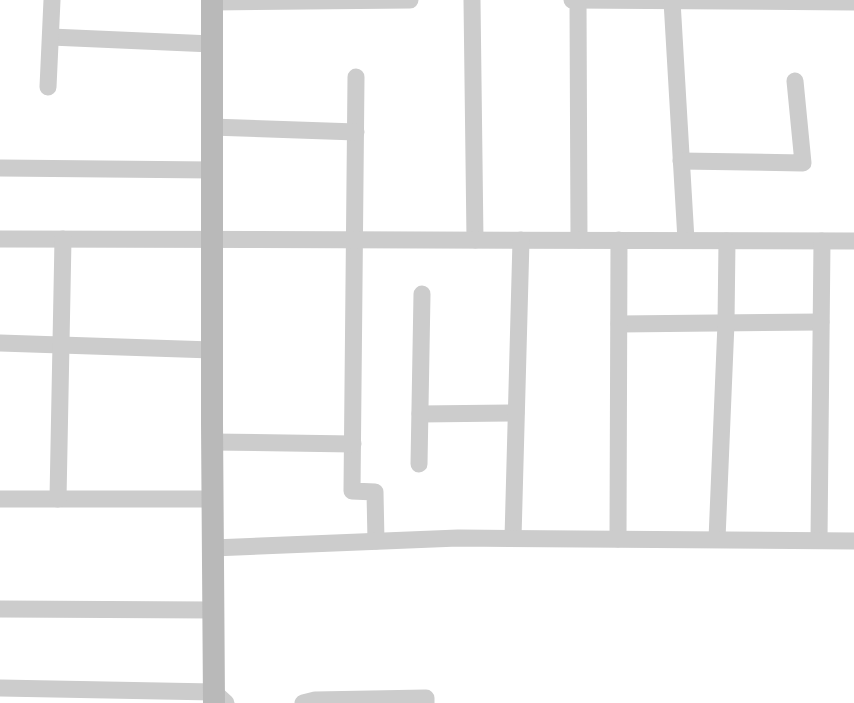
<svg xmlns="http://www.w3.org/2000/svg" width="854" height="703" viewBox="0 0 854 703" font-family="Quicksand,sans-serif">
	<rect width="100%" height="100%" fill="#fff"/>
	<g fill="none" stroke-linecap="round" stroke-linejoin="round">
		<g stroke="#ccc" stroke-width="17">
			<polyline points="472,0 475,240"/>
			<polyline points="572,0 854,2"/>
			<polyline points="578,0 579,240"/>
			<polyline points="672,1 686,240"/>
			<polyline points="212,2 410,0"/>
			<polyline points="51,37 212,44"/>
			<polyline points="356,77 352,491 375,492 376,541"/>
			<polyline points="48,87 52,0"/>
			<polyline points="211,127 356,132"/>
			<polyline points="681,161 803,163 795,81"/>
			<polyline points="0,168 212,170"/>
			<polyline points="0,239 854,241"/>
			<polyline points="619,324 821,322"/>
			<polyline points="0,343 212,350"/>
			<polyline points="420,414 516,413"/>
			<polyline points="212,442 353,444"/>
			<polyline points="419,464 422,294"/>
			<polyline points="0,499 213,499"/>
			<polyline points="58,499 63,239"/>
			<polyline points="513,538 521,240"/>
			<polyline points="618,539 619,240"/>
			<polyline points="717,539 726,323 727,241"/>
			<polyline points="819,540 822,241"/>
			<polyline points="213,548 458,538 854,541"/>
			<polyline points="0,609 213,610"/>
			<polyline points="0,688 214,692 226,703"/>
			<polyline points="303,703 315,700 426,698 426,703"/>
		</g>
		<polyline stroke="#b9b9b9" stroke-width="22" points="212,0 212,423 214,703"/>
	</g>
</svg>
